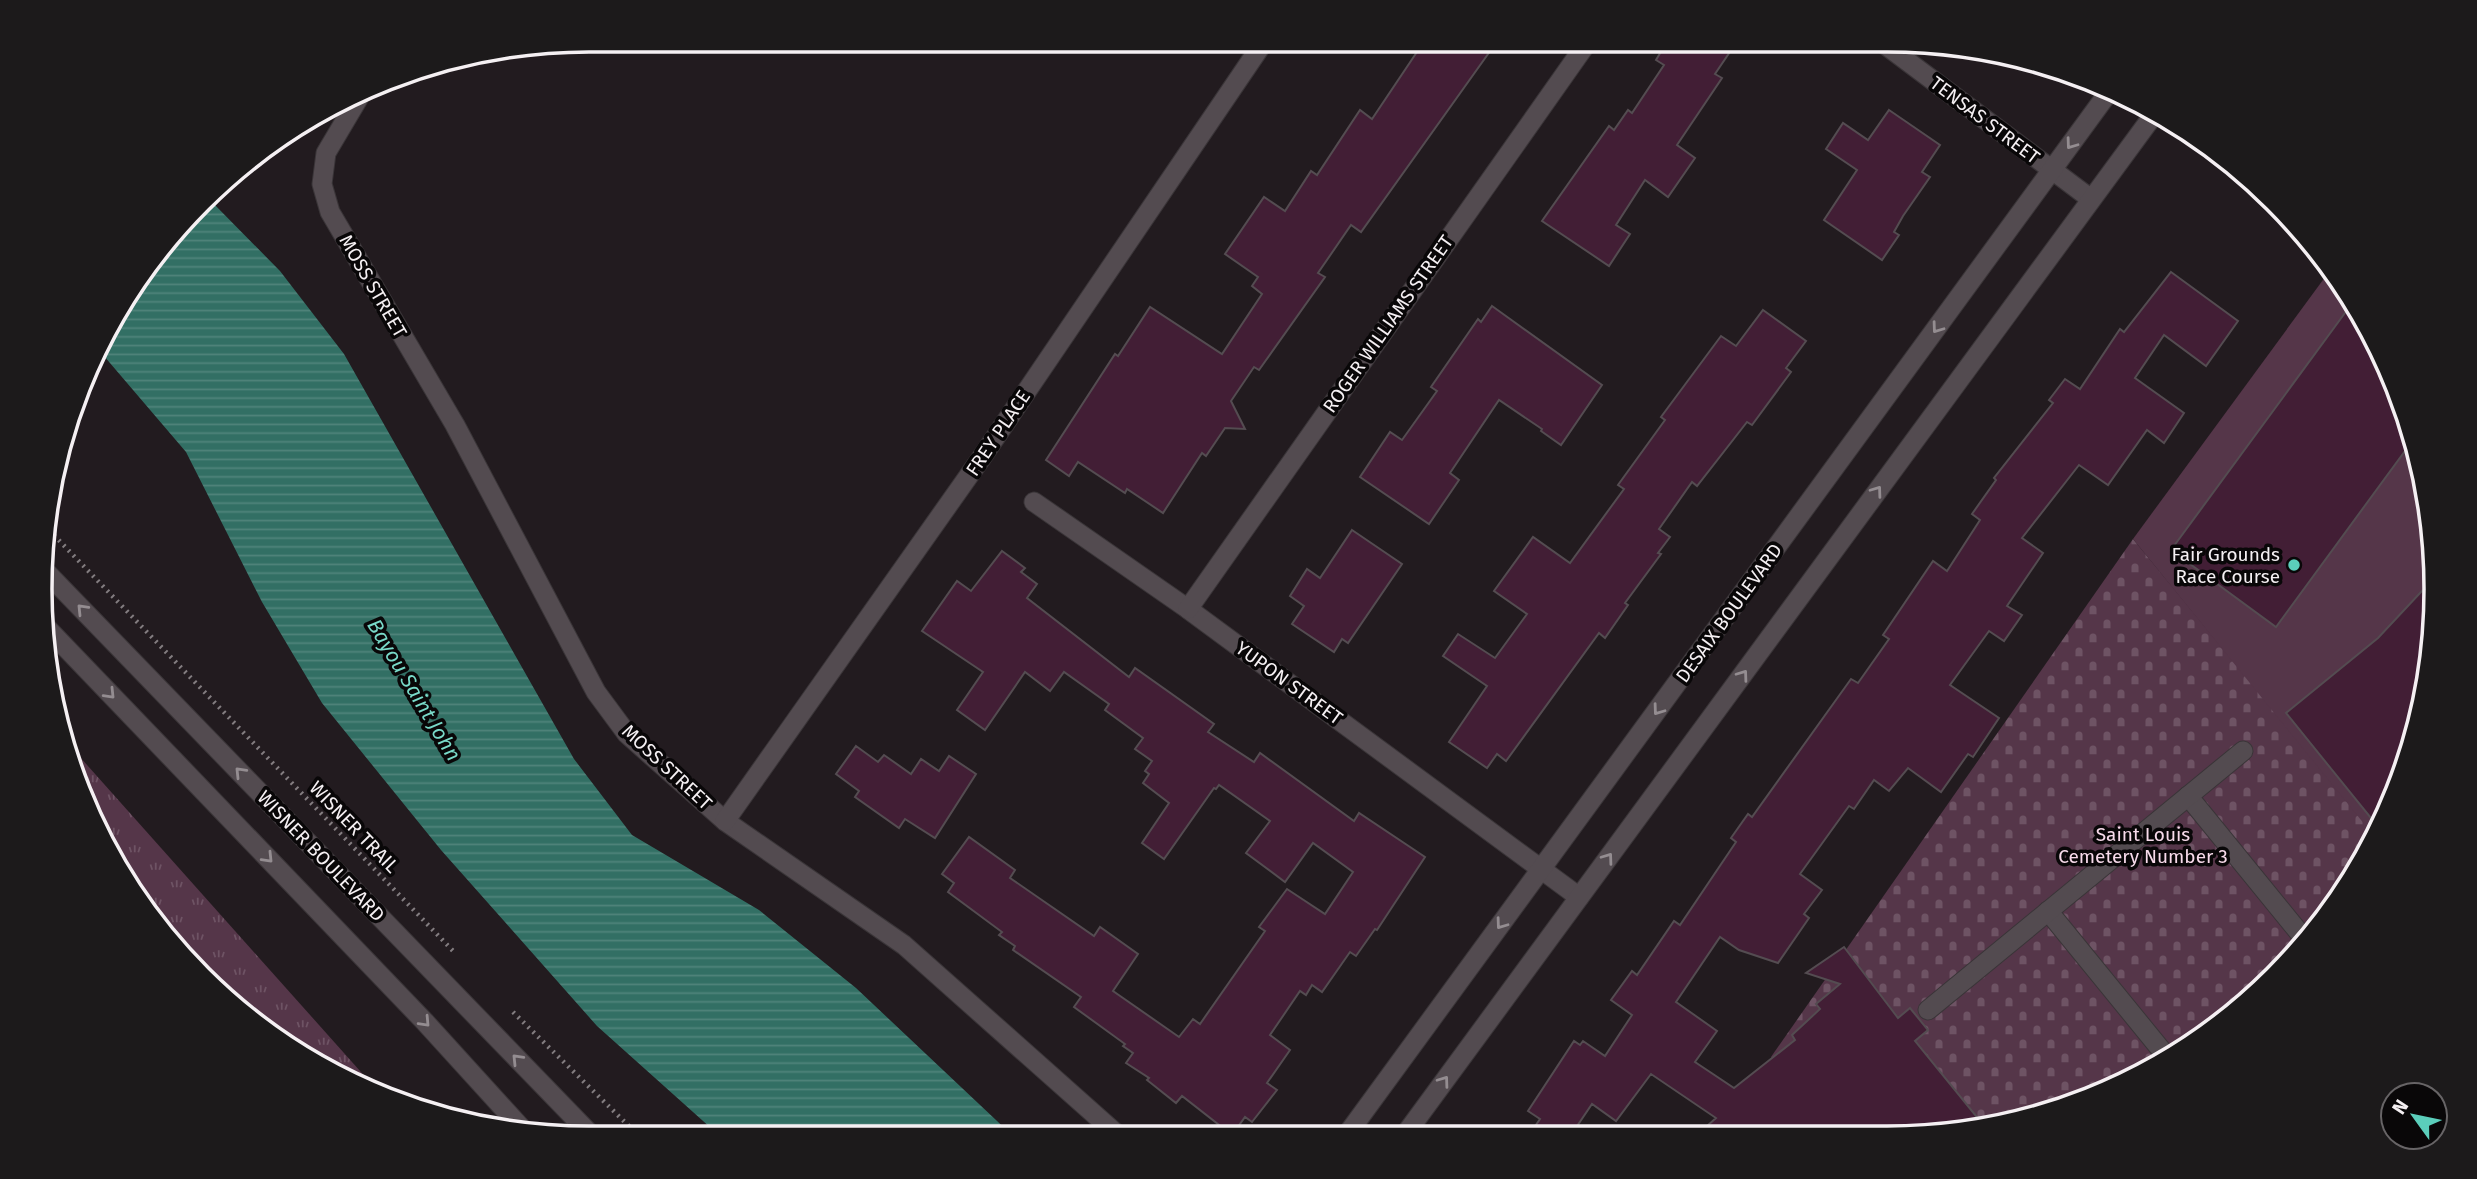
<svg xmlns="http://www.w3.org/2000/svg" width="2477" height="1179" viewBox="0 0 2477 1179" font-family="'Fira Sans',sans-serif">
	<defs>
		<pattern id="grass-tufts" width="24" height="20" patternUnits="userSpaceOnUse" patternTransform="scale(1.75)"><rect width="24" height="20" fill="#553649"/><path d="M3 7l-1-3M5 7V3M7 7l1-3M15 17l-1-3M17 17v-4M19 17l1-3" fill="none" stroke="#6e5364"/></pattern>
		<pattern id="cemetery-stones" width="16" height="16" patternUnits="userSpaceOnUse" patternTransform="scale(1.75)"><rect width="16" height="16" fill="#553649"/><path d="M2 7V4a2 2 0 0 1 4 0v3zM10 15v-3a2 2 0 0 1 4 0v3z" fill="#6e5364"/></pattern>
		<pattern id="water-rules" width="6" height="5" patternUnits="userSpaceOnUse" patternTransform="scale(1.75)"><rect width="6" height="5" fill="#326f64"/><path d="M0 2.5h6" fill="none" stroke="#50847b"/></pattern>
	</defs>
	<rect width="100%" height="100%" fill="#221b1f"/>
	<polygon fill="url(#grass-tufts)" points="71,747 385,1099 284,1046 201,978 97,833"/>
	<polygon fill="url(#cemetery-stones)" points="2133,539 2375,834 2323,924 2222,1025 2098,1097 1960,1134 1836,1134 1771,1057"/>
	<polygon fill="#553649" points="2331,269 2344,285 2395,380 2426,483 2437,590 2426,697 2395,800 2374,836 2133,539"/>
	<polygon fill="url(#water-rules)" points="211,201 280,271 344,354 574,759 632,835 759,910 856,988 1014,1137 722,1138 597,1026 441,850 322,703 262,602 186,452 98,349 133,285"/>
	<g fill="#421e35" stroke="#544c51" stroke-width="2">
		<polygon points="1425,40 1498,40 1361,232 1351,225 1318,273 1325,277 1259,370 1254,367 1231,401 1245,429 1225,428 1206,456 1202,453 1163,513 1127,489 1125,493 1078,462 1069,476 1046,460 1115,354 1118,356 1150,307 1222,354 1262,294 1252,286 1258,277 1225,254 1264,197 1285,211 1311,171 1317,175 1360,110 1372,119"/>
		<polygon points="1668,40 1738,40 1715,74 1722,78 1677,145 1695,158 1668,197 1645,180 1616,225 1630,234 1609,266 1542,221 1609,126 1614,130 1628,110 1632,113 1664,65 1656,60"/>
		<polygon points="1889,110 1940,145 1922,172 1930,177 1903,216 1894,232 1899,235 1882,260 1824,220 1857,170 1826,149 1843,123 1868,140"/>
		<polygon points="2171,272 2238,321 2206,366 2164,335 2135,378 2184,413 2164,443 2147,430 2108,485 2079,465 2022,538 2043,553 2007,606 2022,615 2004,641 1989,631 1950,685 1999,718 1973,757 1968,754 1941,792 1908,768 1889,791 1874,780 1854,809 1849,806 1800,874 1822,890 1804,914 1809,918 1778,963 1739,950 1720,937 1676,1002 1717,1031 1695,1062 1734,1088 1795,1040 1792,1035 1820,1009 1816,1004 1840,984 1806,973 1844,947 1898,1018 1910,1008 1928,1030 1915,1041 1985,1127 1960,1134 1697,1135 1716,1118 1651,1074 1616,1121 1592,1104 1571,1135 1529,1135 1540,1119 1528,1111 1574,1041 1580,1045 1583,1041 1605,1056 1632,1015 1611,1000 1632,971 1637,975 1674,921 1680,925 1736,842 1731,838 1748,814 1752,817 1851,679 1858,683 1889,639 1883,635 1933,561 1947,571 1980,520 1972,514 1996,480 1994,478 2053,403 2049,400 2065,379 2080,389 2120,329 2124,332"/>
		<polygon points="2353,302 2395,380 2413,440 2276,627 2171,550"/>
		<polygon points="1492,306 1602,385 1561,445 1541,431 1542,429 1499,400 1450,473 1459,480 1429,524 1360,477 1390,432 1402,440 1437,391 1431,387 1478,319 1481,322"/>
		<polygon points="1763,310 1806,341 1786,368 1791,372 1752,425 1747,422 1697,486 1692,482 1659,529 1670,537 1658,553 1661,554 1625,603 1628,605 1605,638 1599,633 1506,761 1497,754 1487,768 1449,742 1487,686 1443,656 1458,634 1495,658 1527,614 1494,591 1533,537 1570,563 1624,489 1618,485 1665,420 1661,417 1721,336 1736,346"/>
		<polygon points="1352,530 1402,564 1348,643 1342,639 1334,652 1292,624 1304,606 1290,596 1307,569 1320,578"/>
		<polygon points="1002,551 1025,568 1021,572 1037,584 1027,598 1129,677 1135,668 1214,724 1208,732 1254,762 1260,753 1354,821 1359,813 1425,857 1377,930 1375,929 1356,956 1350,952 1322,992 1312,985 1306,995 1300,991 1270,1035 1290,1050 1267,1083 1277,1090 1252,1122 1245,1117 1232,1135 1182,1096 1176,1103 1147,1080 1149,1078 1126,1063 1133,1053 1123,1046 1125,1044 1074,1007 1081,997 1013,950 1015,946 999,935 1002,932 948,892 954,883 942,874 969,837 1015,870 1010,878 1094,936 1100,927 1138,954 1113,991 1179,1037 1193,1019 1200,1024 1265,931 1259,927 1287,889 1325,914 1353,872 1313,843 1285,882 1246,853 1270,821 1219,785 1216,789 1214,788 1164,859 1142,843 1169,803 1143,783 1149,774 1145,771 1152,761 1135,749 1143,738 1105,710 1109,704 1064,672 1050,691 1025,672 985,730 957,710 983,672 922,631 957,581 971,591"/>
		<polygon points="2435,577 2437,590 2426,697 2395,800 2379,828 2286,713 2378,638"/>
		<polygon points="856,746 878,762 884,755 911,774 921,759 939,771 949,756 976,774 935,838 905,819 899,828 855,797 859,791 836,774"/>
	</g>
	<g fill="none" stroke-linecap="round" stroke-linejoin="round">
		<defs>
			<g id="service">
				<polyline points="2188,796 2306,941"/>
				<polyline points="2048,911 2167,1057"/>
				<polyline points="1928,1010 2243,751"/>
			</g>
			<g id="minor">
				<polyline points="1879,40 2091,199"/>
				<polyline points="358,99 326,153 322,184 330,212 455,425 596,692 627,734 725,821 904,945 1120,1137"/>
				<polyline points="1034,502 1188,609 1541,869"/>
				<polyline points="1188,609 1589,40"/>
				<polyline points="725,821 982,457 1265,40"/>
			</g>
			<g id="tertiary">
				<polyline points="48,574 595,1139"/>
				<polyline points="46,627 425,1022 525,1132"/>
				<polyline points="1541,869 1579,897"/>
				<polyline points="1346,1136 2111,89"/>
				<polyline points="1404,1136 2155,113"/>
			</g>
		</defs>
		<use href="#service" stroke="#3a3538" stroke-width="21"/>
		<use href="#minor" stroke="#3a3538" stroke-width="21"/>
		<use href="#tertiary" stroke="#3a3538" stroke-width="21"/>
		<g stroke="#837d80" stroke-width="4.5" stroke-dasharray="2 5" stroke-linecap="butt">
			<polyline points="49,530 455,953"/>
			<polyline points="513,1012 642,1139"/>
		</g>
		<use href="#service" stroke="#534b50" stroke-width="19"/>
		<use href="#minor" stroke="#534b50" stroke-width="19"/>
		<use href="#tertiary" stroke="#534b50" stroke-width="19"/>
	</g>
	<defs><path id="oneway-chevron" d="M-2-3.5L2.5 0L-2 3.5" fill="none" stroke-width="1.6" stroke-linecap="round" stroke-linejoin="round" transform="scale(1.75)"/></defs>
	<g stroke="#948d91">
		<use href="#oneway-chevron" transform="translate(2071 144) rotate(126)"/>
		<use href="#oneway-chevron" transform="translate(1937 328) rotate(126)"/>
		<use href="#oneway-chevron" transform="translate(1877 491) rotate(-54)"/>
		<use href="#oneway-chevron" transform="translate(82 609) rotate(-134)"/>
		<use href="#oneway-chevron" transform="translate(1743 675) rotate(-54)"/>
		<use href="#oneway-chevron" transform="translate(110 694) rotate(46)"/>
		<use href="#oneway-chevron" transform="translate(1658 710) rotate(126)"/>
		<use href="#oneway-chevron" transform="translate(240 772) rotate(-134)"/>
		<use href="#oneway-chevron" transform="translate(268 858) rotate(46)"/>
		<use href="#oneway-chevron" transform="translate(1608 858) rotate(-54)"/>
		<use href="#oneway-chevron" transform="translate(1501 924) rotate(126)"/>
		<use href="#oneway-chevron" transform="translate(425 1022) rotate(47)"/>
		<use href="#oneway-chevron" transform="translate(517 1059) rotate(-134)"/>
		<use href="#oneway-chevron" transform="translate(1444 1081) rotate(-54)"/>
	</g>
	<circle fill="#5bcebb" stroke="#090708" stroke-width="2.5" cx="2294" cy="565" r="7"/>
	<g text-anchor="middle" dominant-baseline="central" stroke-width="7" stroke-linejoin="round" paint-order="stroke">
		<g font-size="19" fill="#f5f0f3" stroke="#090708">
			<text transform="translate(1985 120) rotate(37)">TENSAS STREET</text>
			<text transform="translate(373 286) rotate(60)">MOSS STREET</text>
			<text transform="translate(1388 324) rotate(-55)">ROGER WILLIAMS STREET</text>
			<text transform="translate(998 433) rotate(-56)">FREY PLACE</text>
			<text transform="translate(1729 613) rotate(-54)">DESAIX BOULEVARD</text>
			<text transform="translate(1289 683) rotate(36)">YUPON STREET</text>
			<text transform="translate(667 767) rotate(43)">MOSS STREET</text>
			<text transform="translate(354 827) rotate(46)">WISNER TRAIL</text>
			<text transform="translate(321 856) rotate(46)">WISNER BOULEVARD</text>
		</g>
		<g font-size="19" fill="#f5f0f3" stroke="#090708" text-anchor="end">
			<text x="2280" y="554">Fair Grounds<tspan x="2280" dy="22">Race Course</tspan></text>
		</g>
		<g font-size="19" fill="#f8dbeb" stroke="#090708">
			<text x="2143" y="834">Saint Louis<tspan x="2143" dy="22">Cemetery Number 3</tspan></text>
		</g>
		<g font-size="21" font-style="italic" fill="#79dac9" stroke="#090708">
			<text transform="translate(414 690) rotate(59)">Bayou Saint John</text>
		</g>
	</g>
	<path d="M0 0H2477V1179H0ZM589 52H1887A537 537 0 0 1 2424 589V589A537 537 0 0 1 1887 1126H589A537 537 0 0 1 52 589V589A537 537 0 0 1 589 52Z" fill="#1c1a1b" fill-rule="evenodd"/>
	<path fill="none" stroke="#f5f0f3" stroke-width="3.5" d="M589 52H1887A537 537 0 0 1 2424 589V589A537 537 0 0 1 1887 1126H589A537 537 0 0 1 52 589V589A537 537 0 0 1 589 52Z"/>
	<g transform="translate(2414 1116) rotate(303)"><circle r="33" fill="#090708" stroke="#676466" stroke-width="2"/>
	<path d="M0-5L12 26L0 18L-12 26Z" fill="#5bcebb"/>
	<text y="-10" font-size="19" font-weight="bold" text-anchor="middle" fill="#f5f0f3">N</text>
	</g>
</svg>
